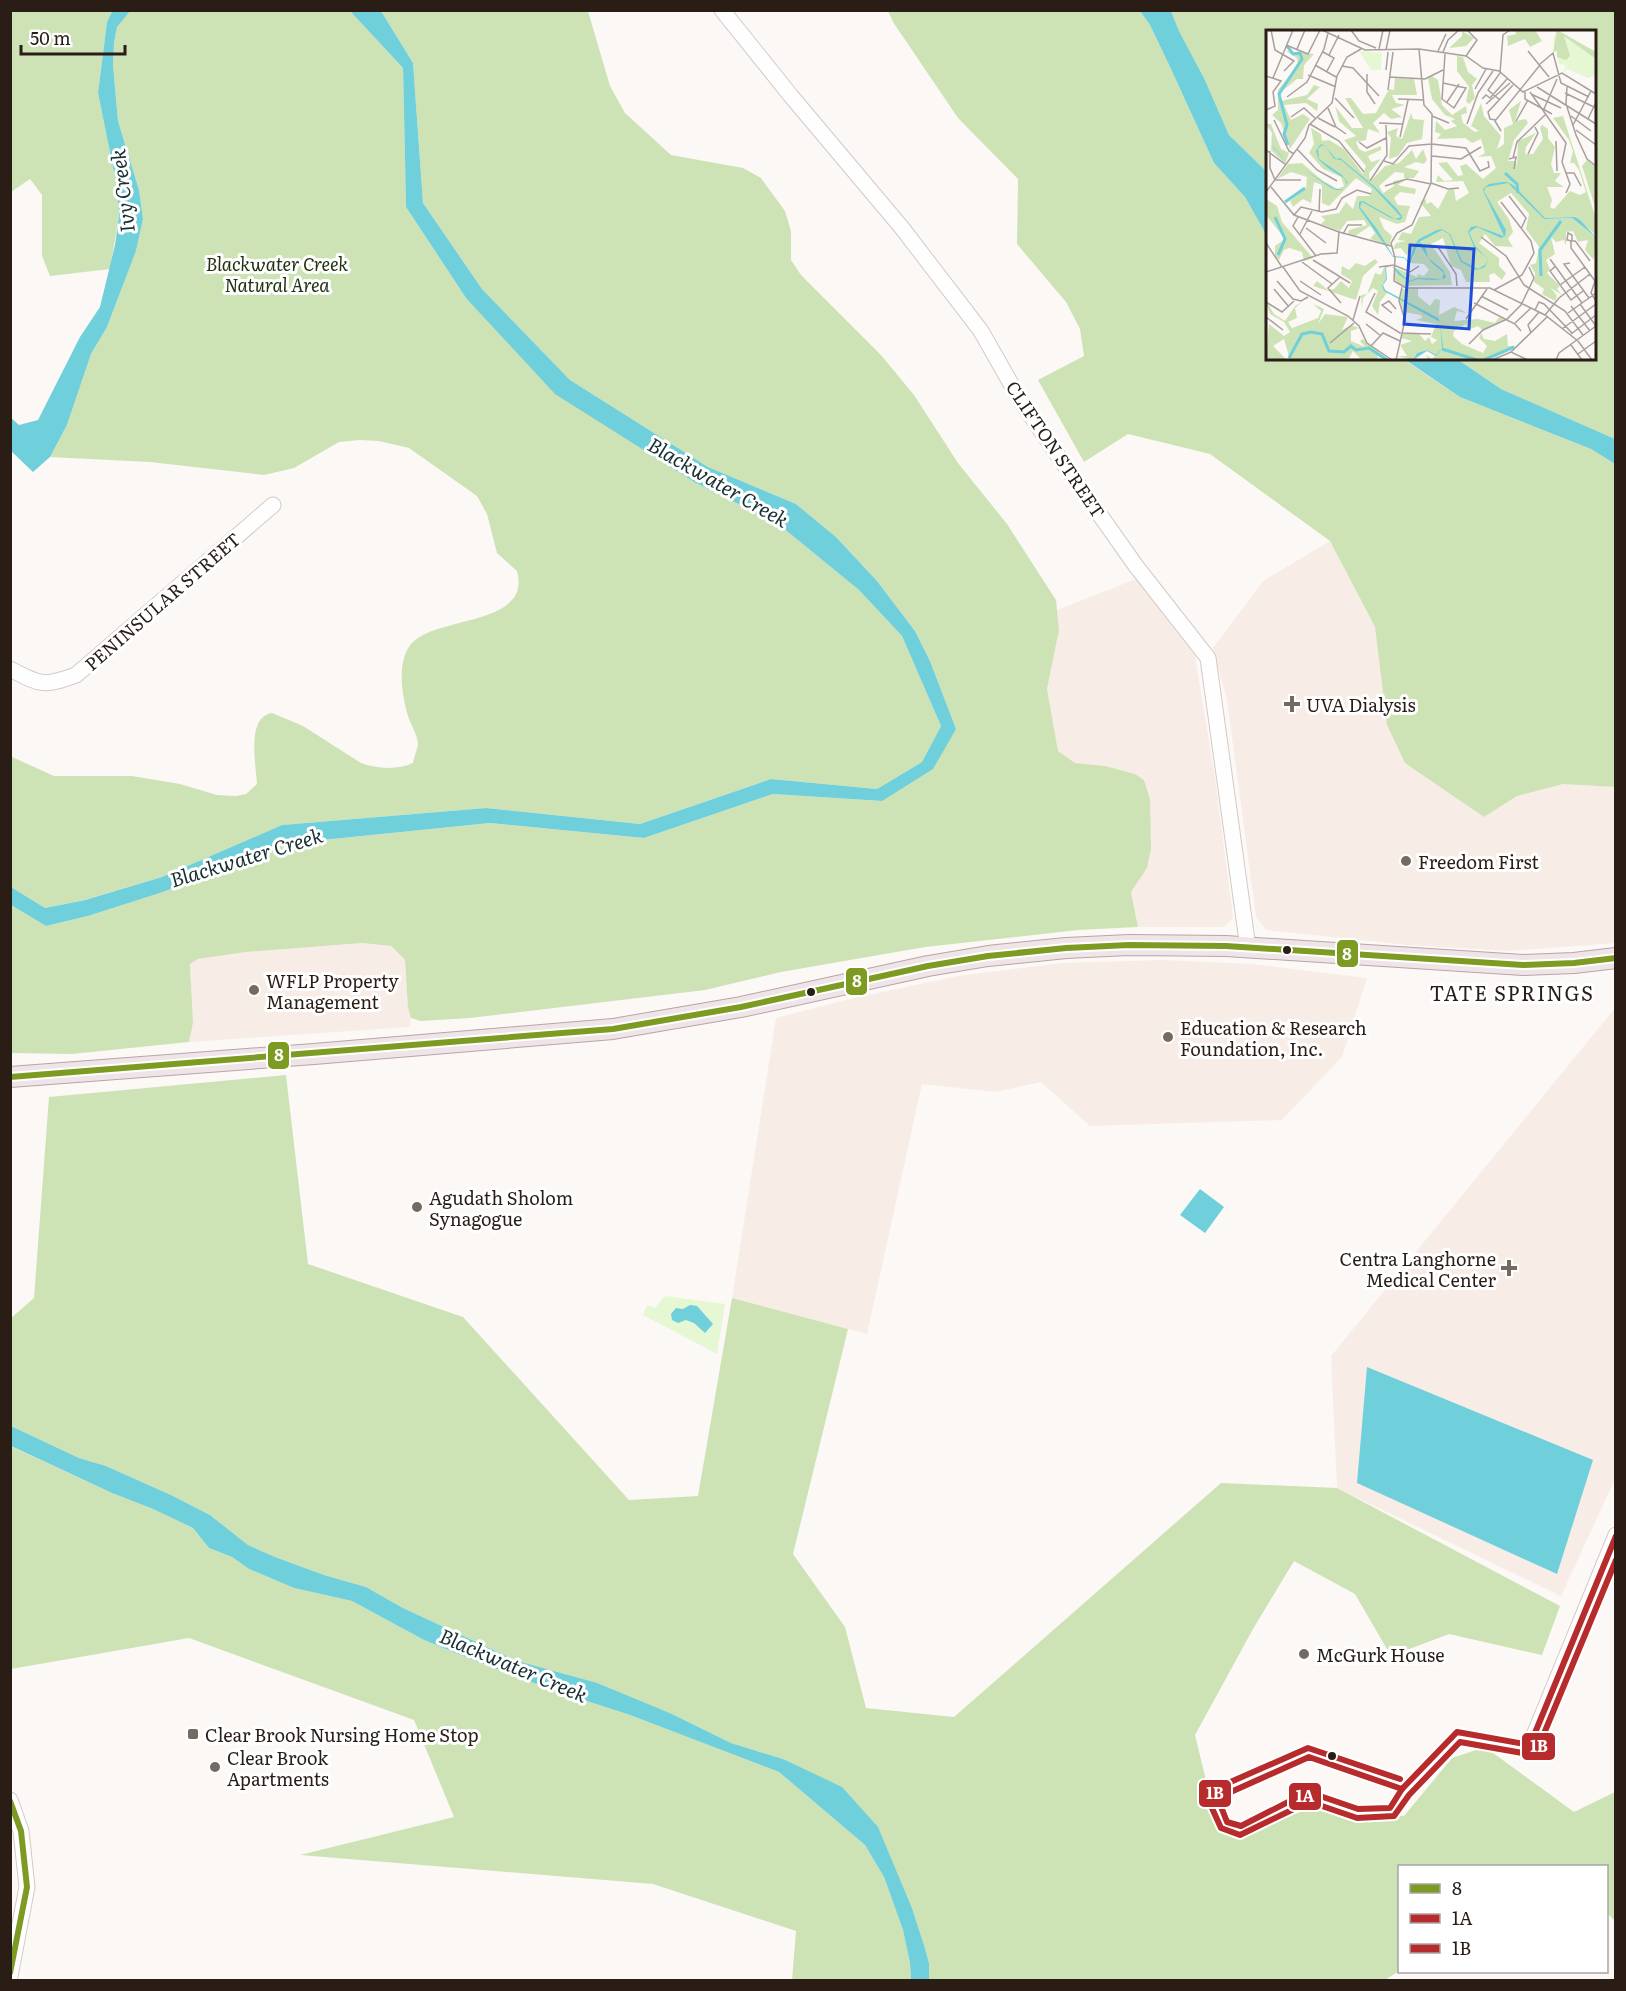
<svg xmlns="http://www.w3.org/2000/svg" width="1626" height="1991" viewBox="0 0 1626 1991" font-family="Literata,serif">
	<rect width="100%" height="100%" fill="#fcf8f6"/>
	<g fill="#f8ece6">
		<polygon points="1330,541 1375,627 1387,725 1406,763 1484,817 1517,796 1563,784 1615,787 1615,943 1510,951 1408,945 1266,930 1256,917 1227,700 1213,648 1263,581"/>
		<polygon points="1136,579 1195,656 1215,778 1233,917 1224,927 1138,927 1131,892 1147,868 1150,799 1144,780 1135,774 1105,766 1075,763 1058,751 1047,689 1059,630 1057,610"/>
		<polygon points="362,943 391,946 405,960 408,1008 411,1018 410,1027 189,1042 193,1023 190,964 198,959 246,952"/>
		<polygon points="1163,960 1252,964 1367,978 1342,1057 1282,1120 1090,1126 1041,1082 996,1092 922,1084 867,1334 732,1298 776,1018 854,998 958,976 1061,963"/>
		<polygon points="1615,1008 1615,1479 1561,1596 1337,1488 1331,1356"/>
	</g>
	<polygon fill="#e6f7d3" points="665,1296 725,1304 717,1354 643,1315 647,1305 655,1308"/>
	<g fill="#cde3b5">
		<path d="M130,10L350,11L403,68L406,207L466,298L696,483L777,523L859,590L902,636L941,726L922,762L877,789L771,779L640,824L486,808L282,825L162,877L84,900L45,908L11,887L10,756L54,776H132L180,784L217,795L236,796L246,794L257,784C256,765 246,717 272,713L303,726L361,763C376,769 398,770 413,763C414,757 417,750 418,745C418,737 412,726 409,719C402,698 396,662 411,644C436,615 532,627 517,571L497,553L487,514L477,496L409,448L379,441L359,440L339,442L294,468L264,475L150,462L50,457L67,425L91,354L107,327L136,251L143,219L139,190L118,121L113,65L114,43L117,27Z"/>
		<polygon points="11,11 113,11 107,22 98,93 117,187 119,216 110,269 50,276 42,256 42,195 30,179 11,192"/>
		<polygon points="381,11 588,11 610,86 625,113 671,155 743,168 761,178 785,211 791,231 791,260 801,275 881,355 914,395 958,463 1007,524 1056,600 1059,630 1047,689 1058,751 1075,763 1105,766 1135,774 1144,780 1150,799 1151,849 1147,868 1131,892 1138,927 1078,930 925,947 781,972 705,990 470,1018 420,1021 411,1018 408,1008 405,960 391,946 362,943 246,952 198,959 190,964 193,1023 189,1042 72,1054 11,1053 11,905 46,926 88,916 163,892 283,844 490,823 644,838 773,794 881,801 956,729 930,661 915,631 877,581 836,537 796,504 708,467 570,380 482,289 423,203 413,63"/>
		<polygon points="888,11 1140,11 1150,25 1171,69 1214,163 1245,197 1267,236 1268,358 1403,359 1460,397 1591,449 1615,464 1615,787 1563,784 1517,796 1484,817 1405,763 1387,725 1375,627 1330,541 1210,454 1128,434 1084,462 1038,380 1084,356 1080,329 1066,302 1017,244 1018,179 958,118 893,22"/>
		<polygon points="1171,11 1615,11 1615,439 1501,389 1457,359 1594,358 1594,32 1268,32 1267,178 1265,170 1229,135 1204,78 1179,31"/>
		<polygon points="286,1075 308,1264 463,1317 629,1500 698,1496 732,1298 848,1329 793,1554 845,1627 866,1708 954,1717 1221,1483 1337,1488 1560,1606 1542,1655 1449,1634 1391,1656 1355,1594 1294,1561 1253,1629 1195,1735 1215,1817 1235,1834 1306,1810 1404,1816 1452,1758 1485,1747 1574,1812 1615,1792 1615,1921 1607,1913 1606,1866 1400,1866 1399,1971 1385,1980 929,1980 929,1963 924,1945 912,1908 878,1828 783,1759 731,1743 672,1714 635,1700 517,1661 403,1608 366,1587 324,1575 275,1557 248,1545 210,1515 171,1495 106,1466 79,1458 11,1426 10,1319 34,1298 49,1097"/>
		<polygon points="10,1446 112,1493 153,1509 193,1528 209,1548 232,1557 249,1569 294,1588 352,1601 424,1640 473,1660 553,1690 630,1715 779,1772 865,1845 884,1877 903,1930 910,1963 911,1980 792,1980 796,1931 653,1884 300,1855 454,1817 414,1720 189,1638 11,1669"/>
	</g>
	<g fill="#6fcfdb">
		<polygon points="113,10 130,11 117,27 114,43 113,65 118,121 139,190 143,219 136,251 107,327 91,354 67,425 50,457 33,472 11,451 11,418 19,425 38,420 80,337 100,307 115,245 119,216 117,187 98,93 107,22"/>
		<polygon points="350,11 381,11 413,63 423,203 482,289 570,380 708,467 796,504 836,537 877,581 915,631 930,661 956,729 933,769 882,801 773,794 644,838 490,823 283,844 163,892 88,916 46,926 11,905 11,887 45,908 85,900 162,877 282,825 486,808 640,824 771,779 877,789 922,762 941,726 902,636 859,590 777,523 696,483 555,394 466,298 406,207 403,68"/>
		<polygon points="1140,11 1171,11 1179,31 1204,78 1229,135 1265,170 1268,178 1267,236 1245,197 1214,163 1171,69 1150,25"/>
		<polygon points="1404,359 1457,359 1501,389 1615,439 1615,464 1591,449 1460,397"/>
		<polygon points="1200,1189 1224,1207 1205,1233 1180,1215"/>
		<polygon points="690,1305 697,1306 713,1324 705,1333 694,1323 686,1320 678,1323 672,1320 671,1314 676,1308 683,1309"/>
		<polygon points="1367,1367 1593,1460 1557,1574 1357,1483"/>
		<polygon points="11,1426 79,1458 106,1466 171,1495 210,1515 248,1545 275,1557 324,1575 366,1587 403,1608 517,1661 597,1683 672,1714 731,1743 783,1759 842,1787 878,1827 912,1908 924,1945 929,1963 929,1980 911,1980 910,1963 903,1930 884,1877 865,1845 779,1772 630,1715 553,1690 473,1660 424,1640 352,1601 294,1588 249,1569 232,1557 209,1548 193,1528 153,1509 112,1493 11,1446"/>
	</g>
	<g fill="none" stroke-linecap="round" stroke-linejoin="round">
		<defs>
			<g id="minor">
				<polyline points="722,10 791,96 902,228 981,331 1019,398 1059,457 1136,566 1208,658 1248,948"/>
				<path d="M10,669C41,685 43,687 76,675L273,505"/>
				<polyline points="1530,1745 1616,1535"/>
				<polyline points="10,1800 21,1831 27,1887 10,1976"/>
			</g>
			<polyline id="major" points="10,1077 314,1054 613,1029 741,1007 928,966 988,956 1066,948 1129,945 1226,946 1523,965 1574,963 1616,958"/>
		</defs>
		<use href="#minor" stroke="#d3cac6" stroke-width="17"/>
		<use href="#major" stroke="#b8a5a7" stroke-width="22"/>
		<use href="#minor" stroke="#fffefe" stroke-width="15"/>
		<use href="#major" stroke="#efe4e7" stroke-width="20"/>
		<defs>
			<g id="bus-1">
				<polyline points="10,1077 613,1029 741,1007 928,966 988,956 1066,948 1129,945 1226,946 1523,965 1574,963 1616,958"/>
				<polyline points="10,1801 21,1831 27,1887 10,1973"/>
			</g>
			<g id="bus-2">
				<polygon points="1309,1757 1402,1789 1390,1808 1358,1809 1320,1796 1298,1797 1241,1826 1227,1822 1220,1804 1224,1795"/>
				<polyline points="1402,1789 1457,1732 1530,1745 1616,1536"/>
			</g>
			<polyline id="bus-3" points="1400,1779 1308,1748 1219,1787 1216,1791 1211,1806 1221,1828 1240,1835 1300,1806 1319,1805 1357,1818 1394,1816 1409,1795 1460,1742 1528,1754 1534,1753 1538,1748 1616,1560"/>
		</defs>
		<use href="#bus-1" stroke="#fff" stroke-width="10"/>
		<use href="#bus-2" stroke="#fff" stroke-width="10"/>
		<use href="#bus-3" stroke="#fff" stroke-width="10"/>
		<use href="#bus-1" stroke="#7d9b23" stroke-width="6"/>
		<use href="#bus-2" stroke="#b72b2c" stroke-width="6"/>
		<use href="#bus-3" stroke="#b72b2c" stroke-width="6"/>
	</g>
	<g fill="#746a64" stroke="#fff" stroke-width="2">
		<path d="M1289 695h6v6h6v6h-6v6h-6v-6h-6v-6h6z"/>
		<circle cx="1406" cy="861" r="6"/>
		<circle cx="254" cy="990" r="6"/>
		<circle cx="1168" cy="1037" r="6"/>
		<circle cx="417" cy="1207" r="6"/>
		<path d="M1506 1259h6v6h6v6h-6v6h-6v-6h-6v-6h6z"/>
		<circle cx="1304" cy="1654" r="6"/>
		<rect x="187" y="1728" width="12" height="12" rx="3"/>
		<circle cx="215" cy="1767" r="6"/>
	</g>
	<g fill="#2a1d16" stroke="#fff" stroke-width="2">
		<circle cx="1287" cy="950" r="5"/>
		<circle cx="811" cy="992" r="5"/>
		<circle cx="1332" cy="1756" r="5"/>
	</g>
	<g text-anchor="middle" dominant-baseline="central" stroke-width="6" stroke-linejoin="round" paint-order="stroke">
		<g font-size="18" font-style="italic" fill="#213110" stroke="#fff">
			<text x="277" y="263">Blackwater Creek<tspan x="277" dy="21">Natural Area</tspan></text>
		</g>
		<g font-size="18" fill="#2a1d16" stroke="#fff">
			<text transform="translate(1056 449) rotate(56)">CLIFTON STREET</text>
			<text transform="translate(162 601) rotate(-41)">PENINSULAR STREET</text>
		</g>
		<g font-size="18" fill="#2a1d16" stroke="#fff" text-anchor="start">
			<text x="1306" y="704">UVA Dialysis</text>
			<text x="1418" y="861">Freedom First</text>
			<text x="266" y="980">WFLP Property<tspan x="266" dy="21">Management</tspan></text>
			<text x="1180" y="1027">Education &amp; Research<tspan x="1180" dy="21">Foundation, Inc.</tspan></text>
			<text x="429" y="1197">Agudath Sholom<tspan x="429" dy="21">Synagogue</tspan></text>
			<text x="1496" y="1258" text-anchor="end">Centra Langhorne<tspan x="1496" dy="21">Medical Center</tspan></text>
			<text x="1316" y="1654">McGurk House</text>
			<text x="205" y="1734">Clear Brook Nursing Home Stop</text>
			<text x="227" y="1757">Clear Brook<tspan x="227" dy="21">Apartments</tspan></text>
		</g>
		<g font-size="20" font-style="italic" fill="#172e32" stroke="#fff">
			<text transform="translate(121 191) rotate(-97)">Ivy Creek</text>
			<text transform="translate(719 481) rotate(30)">Blackwater Creek</text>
			<text transform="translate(246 856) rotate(-17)">Blackwater Creek</text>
			<text transform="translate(514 1664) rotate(23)">Blackwater Creek</text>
		</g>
		<g font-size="20" letter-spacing="1.5" fill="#2a1d16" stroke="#fff">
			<text x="1512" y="992">TATE SPRINGS</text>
		</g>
	</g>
	<g transform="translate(1266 30)">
		<rect width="330" height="330" fill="#fcf8f6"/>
		<path d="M291,0L330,22V44L322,48L301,39L297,43L300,35L293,34L287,10ZM93,21L116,23L115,40H105Z" fill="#e6f7d3"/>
		<path d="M249,0H269L276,11L264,17L259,9L242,16L241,6L250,4ZM291,0L330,22V29L298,6L304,26L300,30L291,27V21L287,22ZM196,1L208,8L200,16L183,18L196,6ZM20,21L48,24L38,35L37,49H31L15,62V71L41,65L48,55L54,57L41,69L52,74L51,81L40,73L18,75L25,90L37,84L44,89L24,119L15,93L6,85L12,80V60L32,35L31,28ZM191,26L197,27L202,42L211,49L206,55L209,68L203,74L200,71L203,57L191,41ZM166,46L172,50L176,75L186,85L200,76L201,83L195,85L197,93L209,102L213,101L205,96L215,73L218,86L235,106L231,119L238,114V98L247,94L243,80L255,71L249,91L260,89L262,93L248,110L242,131H250L251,138L252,111L270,103L260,117L259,124H267L277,109L274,98L276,95L282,99V108L289,117L285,134L288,143H295L289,151L298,157H281L286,170L284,177L288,179L304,161L314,165L320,162L313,140L308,133H304L307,121L303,110L287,88L297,86L330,189V205L309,187L279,188L244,153L278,189L306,188L330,207L328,230L319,220L322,210L312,212L307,201L300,202V216L298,210L290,212L285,207L289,224L280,230L284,239L281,243L294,256L291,259L296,265L285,258L291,266L289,271L276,264L278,259L268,252L269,243L264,235L270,233L273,217L260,199L263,184L245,163L231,172L243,189L247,202L242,209L247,217L229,216L219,204L213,213L233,228V236L240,243L236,250L228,243L223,245L224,252H200L195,240L185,236L177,208L165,214L184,242L186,255L136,256L128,249V237L151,247L152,244L158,246L163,240L158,234L144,233L148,226L144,222L140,225L135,218L127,219L130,213L140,211L132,210L136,202L145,204L153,187L165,186L154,172L160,169V174L165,172L172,179L182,160L188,159L190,171L203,163L197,151L170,152L172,145L178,151L187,150L172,133L181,132L192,146L197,145L194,136L200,134L217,149L230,138L225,126L212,127L219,123L215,109L206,113L199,108L171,109L175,104L169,102L170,91L179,100L191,96L185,91L189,89L179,85L166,69L162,48ZM129,48L148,49L151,65H126L130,73L139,75L125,79L136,87L125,89L118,83L107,93L114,103L102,99L100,110L90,112L93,119L99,122L115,116V120L102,126L105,132L115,129L103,143L104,152L119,136L133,133L146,120L150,129L157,119L161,130L158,134L150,132L138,137L153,141L148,148H138V143L129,142L113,156L117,163L128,156L127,151L140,149L132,155L150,159L149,164L134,162L128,168L132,175L144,176L139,192L131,194L113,187L118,199L126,206L123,215L104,209L109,203L104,196L89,206L82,204L83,200L101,195L98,190L81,191L74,201L55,194L59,190L55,186L73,183L80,172L87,179L91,166H104L106,159L90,148L63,176L56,173V155L48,152L45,173L37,169L27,177L24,171L40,158L41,147L25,142L11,149L22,134L36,133L57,151L72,159L78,156L75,147L57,139L43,123L48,114L45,98L55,104L56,111L63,110L78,119L97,144L100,136L78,110L90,106L73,91L69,76L86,98H97L79,68H85L97,84L110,83L123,59L128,60ZM145,83L147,89L158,90L156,109L141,113L132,126L123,129L125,108L121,102L132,98L130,106L136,109ZM0,94H5L15,119L23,123L19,134L5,120L6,103ZM321,130L330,137V180L316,136ZM0,169L11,176L16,192L47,228L38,231L36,222L23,218L18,220L13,230L9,226V216L19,209L0,185ZM109,229L112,232L97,246L90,270L47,256L51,251L62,260L68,259L75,251L83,258L86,251L75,244L76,236L83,240L90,233L99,236ZM119,235H126L119,239L120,249L116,254L121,263L114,272L112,285L106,276L112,261L107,258L97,268L96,279L95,265L101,264L109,243L115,245ZM152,258V266L164,276L169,269L174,270L173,285L188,277L201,283L191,281L188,291L212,289L229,293L233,287L238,289L216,300L212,296L204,299L200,294L188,301L187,306L196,314L217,323L221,316L213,308L215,303L218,309L229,311L241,304L242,316H250L222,330H162L160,325L166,329L169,326L161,320L151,323L147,330L131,326H141L134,315L146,311L135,308L136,304H153L159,311L163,307L166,314L171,310L165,307L170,294L150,290L156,288L155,285L138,282L134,272L136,259H140V267L142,259ZM0,271L8,284L19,291L29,276L37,271L29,278L31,288L22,292L26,298L52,288L55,281L47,274L58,279L52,294L59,284L82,287L76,300L85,295L93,298L85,301V311L99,317L94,311L97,309L122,329L112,324L111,330H96L87,321L82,330H24L18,309L7,316L21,330H0L3,294L18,306L24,302L18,292L4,284Z" fill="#cde3b5"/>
		<path d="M0,99L5,102L7,116L25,137L37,139L69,159H78L81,154L78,148L62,138L53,130L50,121L54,115L56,114L60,117L70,129L74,128L109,157L130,178L136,186V188L134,190L129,189L125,188L96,172L94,177L111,199L127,226L138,227L143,232L148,216L153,209L171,200L176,199L184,204L196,231L212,239L219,235L222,229L208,217L202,202L205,197L210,196L238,206L217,160L219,157L223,154L237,152H241L247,155L279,188L309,187L314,190L330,207L306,188L278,189L242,153L220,157L218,161L240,200L239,206L235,208L211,197L203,202L209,216L222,229L219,237L214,239L210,240L195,232L183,204L176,200L153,212L159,216L162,228L177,240L180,247L179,248L176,249L167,250L152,249L143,252L132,244L127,237L120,238L121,249L120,251L117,255L119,260L172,288L174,293L177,317L171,325L170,326L161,321L147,330L151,323L161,320L170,325L176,318L174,292L118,261L116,255L120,249L119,238L128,237L143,251L152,248L176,249L178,243L165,232L152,213L144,234L138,228L127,227L93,178V172L97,171L129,189L135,187L108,158L75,130L68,129L60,117L56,115L52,119L53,129L76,145L82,153L78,159L73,160H70L65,158L37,139L25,137L7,117L5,102Z" fill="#6fcfdb"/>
		<path fill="none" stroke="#6fcfdb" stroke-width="3" d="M21,16L27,24L34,23L36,29L13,64L21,95L18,104L22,115M239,143L251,154L252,163M19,172L39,158M9,187L19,209L12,225M275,246L274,220L295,191M176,319L211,330M23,328L36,304L45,302L56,304L63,321L78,322L85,316L90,320L103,318L121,330M218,330L248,317"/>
		<path fill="none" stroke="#a8a09c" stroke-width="1.5" d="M5,0L9,20L28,31L18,41M56,0L99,20L153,19L200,26L217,38L233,41L257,62L296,43L330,64M85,0L93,11L110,18M20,15L42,24L54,0M31,19L39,0M113,19L117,0M153,19L158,75L166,84L165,153L146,195L131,203L125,213L129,228L128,251L140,258H224L279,285L312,311L326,330M120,20L124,0M172,21L180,4M262,21L283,47M57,22L68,28L61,41M177,22L182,10L193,0M63,25L73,5M200,26L211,10L201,0M49,35L70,47M273,35L287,23L295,53L323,67M76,36L87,38L113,66M120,40L122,22M101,44V62L109,74M42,45L70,57M0,46L15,51L7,62L9,76L0,80M124,47L159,49L177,40M7,48L27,0M177,53L200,58L188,78L176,69L179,24M271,57L330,94M301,57L300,74L310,105L321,129L330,136M209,59L220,39M122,60L127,22M259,62V69L286,84M264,62L300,113L296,132L304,154L300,163M299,63L330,78M265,64L295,78M21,67L41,52L58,19L62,3M69,68L88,88M132,69L158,70M216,69L220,65L224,68L241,49M234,70L222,60L234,43L237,5L244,0M181,72L193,54M220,74L244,53M62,78L70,97L80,104M278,79L291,49M166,86L183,93M305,86L325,101M25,87L38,78L50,89M52,88L69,97M322,89L330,72M8,90L23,121L28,124M230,90L224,89L222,82L247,55M250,91L262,70M113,93L137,94M44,94L73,111L98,142M201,94L212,63L227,41M307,95L325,61M310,100L330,115M235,101L229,91L274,35M134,107L142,70M290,111L291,141M93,112L101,118L120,108M166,114L200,118L214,141L223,137L222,131M31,119L51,140L71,151M0,120L20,135M4,121V138L9,150M262,124L272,103L269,97M166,126L195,129L215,117M247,128L251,112L279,85M243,129L250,127L248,139M118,131L127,134L143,116L166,114M300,143H308L315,156M9,150H35M104,151L121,125L120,95M165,153L182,159L193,158M119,156L141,149L165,154M5,157L28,185L73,202M0,162L39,108L43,95L66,73L71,46L81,27L95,19M243,166L260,188L255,199M53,182L54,159M28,185L35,177L56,182L70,179L76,168L91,160L105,164M32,187L27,196L50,226M40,198L60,213M34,204L46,181M77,204L82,195H96M215,207L240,226L258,255L299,281L317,305M0,213L16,237M172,217L190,244L191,256M284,229L316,273M47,230L84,253M324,231L310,212L309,211H305L302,210H301L302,203L306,205V211H305V218L329,251L325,263L330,271M36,232L66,254M304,233L298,234L323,268M290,236L284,241L305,270L317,261M17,237L34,261L82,286L93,296L101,313L126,330M113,237L128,235L144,242L153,236M0,242L55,224L71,223L73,202L125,216M74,247L62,258L75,273M11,251L27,269L35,271L42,267M34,251L55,265M294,255L319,237M8,259L23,277M228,260L256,245L268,223L265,211L235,172M109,263L100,282L134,303L165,304M215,266L242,280M0,272L16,282L28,271M208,273L249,294L255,301M314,274L330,296M305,276L324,301M269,280L273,272L278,274L306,303M126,283L116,275L123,271L130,279M302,283L330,263M279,285L293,268L324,244M0,287L17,300M200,289L221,259M87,290L94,266M249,293L265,278M100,294L115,306M296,299L330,274M265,303L262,295L273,282M305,304L330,285M64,313L88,293M203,314L217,300L241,289L255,275L268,248L263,237M305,315L316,330M105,316L117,303L134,311M245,322L281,287M312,324L330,311M130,330L139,290L133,271L136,257M226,330L245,322L262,330M290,330L293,323L330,296"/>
		<path fill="#1d4ed8" fill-opacity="0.15" stroke="#1d4ed8" stroke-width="3" d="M144,215L208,219L203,299L138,294Z"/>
		<rect width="330" height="330" fill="none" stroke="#2a1d16" stroke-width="3"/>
	</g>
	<g stroke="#fff" stroke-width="2">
		<rect x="1336" y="939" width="23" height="29" rx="6" fill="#7d9b23"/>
		<rect x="845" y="967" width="23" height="29" rx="6" fill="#7d9b23"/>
		<rect x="267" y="1041" width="23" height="29" rx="6" fill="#7d9b23"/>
		<rect x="1521" y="1732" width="35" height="29" rx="6" fill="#b72b2c"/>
		<rect x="1198" y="1779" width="34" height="29" rx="6" fill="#b72b2c"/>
		<rect x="1288" y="1782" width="34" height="29" rx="6" fill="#b72b2c"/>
	</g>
	<g font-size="16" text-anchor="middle" font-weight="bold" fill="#fff">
		<text x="1347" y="960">8</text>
		<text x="857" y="987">8</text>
		<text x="279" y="1061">8</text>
		<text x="1539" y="1752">1B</text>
		<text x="1215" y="1799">1B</text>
		<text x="1305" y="1802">1A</text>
	</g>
	<rect width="1626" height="1991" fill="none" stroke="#2a1d16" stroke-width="24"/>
	<rect x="1398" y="1865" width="210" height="108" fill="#ffffff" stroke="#aaa5a2" stroke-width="1.5"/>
	<rect x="1410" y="1884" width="30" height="9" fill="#7d9b23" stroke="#aaa5a2" stroke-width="1.5"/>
	<text x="1452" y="1895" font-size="18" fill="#2a1d16">8</text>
	<rect x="1410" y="1914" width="30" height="9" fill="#b72b2c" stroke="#aaa5a2" stroke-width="1.5"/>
	<text x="1452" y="1925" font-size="18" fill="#2a1d16">1A</text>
	<rect x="1410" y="1944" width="30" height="9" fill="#b72b2c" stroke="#aaa5a2" stroke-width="1.5"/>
	<text x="1452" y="1955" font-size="18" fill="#2a1d16">1B</text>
	<path d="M21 45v9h104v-9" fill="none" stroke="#2a1d16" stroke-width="3"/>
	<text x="30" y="45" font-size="18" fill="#2a1d16" stroke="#ffffff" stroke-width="4.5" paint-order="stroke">50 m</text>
</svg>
